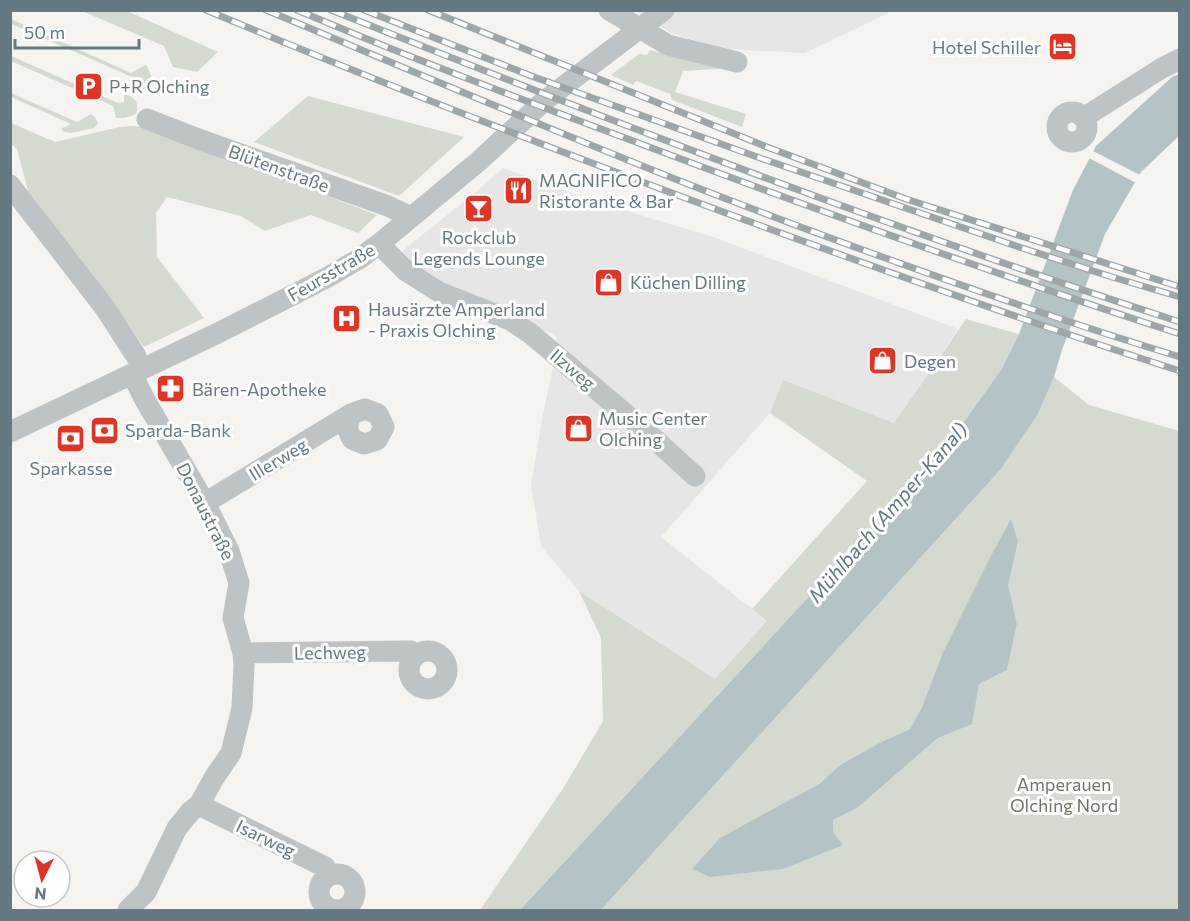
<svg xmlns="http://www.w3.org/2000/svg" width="1190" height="921" viewBox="0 0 1190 921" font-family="Commissioner,sans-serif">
	<rect width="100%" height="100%" fill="#f5f4f1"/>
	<g fill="#e5e6e5">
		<polygon points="635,11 892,11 805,53 727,49 708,45 669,32"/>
		<polygon points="503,168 587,199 710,236 958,329 894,423 783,381 770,413 661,537 767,621 714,680 579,591 541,546 531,485 542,419 553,367 557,337 499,308 424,278 406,264 402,251 476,192"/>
	</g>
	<g fill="#d5dad0" fill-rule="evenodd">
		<polygon points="82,11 127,11 218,52 197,72 173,67 164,46"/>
		<polygon points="11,19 131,73 145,65 147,66 152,78 149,87 138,91 134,89 139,80 11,24"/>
		<polygon points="650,50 683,59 732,68 683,71 675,92 746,114 742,127 672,100 670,94 636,81 633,85 611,75 639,54 647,55"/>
		<path d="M11,56L118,103L124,102V93C135,98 140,102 136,114L125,118H116L113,106L11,61Z"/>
		<polygon points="11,93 77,122 91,114 95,117 98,123 94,128 71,133 64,132 61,129 71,124 11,97"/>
		<polygon points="308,96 464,137 399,196 254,142"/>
		<polygon points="11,123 55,142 120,127 134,126 150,128 377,215 358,233 311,215 265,231 241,216 167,197 156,213 157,257 204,318 144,347 28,191 17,149 11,144"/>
		<polygon points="966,319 1019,334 1001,370 943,451 520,910 480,910 564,787 603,721 601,638 579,591 715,679 767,621 752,609 867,481 770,413 783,380 894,423"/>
		<path d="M1054,377L1089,405L1179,431V910H601L1001,469L1038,414ZM1018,543L1007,585L1017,624L1007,670L979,684L971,724L938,738L857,808L832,820L833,832L842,845L693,869L720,839L819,784L840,765L881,742L910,729L922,707L943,652L993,553Z"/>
	</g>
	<g fill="#b4c4c6">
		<polygon points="1179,74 1179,136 1141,172 1105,234 1062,350 1054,377 1038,414 1001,469 601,910 520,910 943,451 1001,370 1019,334 1073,190 1096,146 1172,77"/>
		<polygon points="1011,519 1018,542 1008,585 1017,624 1007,670 979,684 972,724 938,738 857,808 833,820 833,832 843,845 783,869 710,877 692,869 720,838 819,784 840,765 881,742 910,729 922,707 943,652 993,552"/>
	</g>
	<polygon fill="#f5f4f1" points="1091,150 1142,176 1138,184 1087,157"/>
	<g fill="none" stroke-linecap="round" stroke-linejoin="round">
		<g stroke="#bec3c5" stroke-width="21">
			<polyline points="609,10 668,45 737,62"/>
			<circle cx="1072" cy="127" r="15"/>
			<polyline points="1083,118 1162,68 1180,59"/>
			<polyline points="147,119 201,140 388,206 411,217"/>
			<polyline points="10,185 105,308 136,356"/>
			<polyline points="379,244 406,271 439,292 510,320 531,334 641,427 695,476"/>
			<polyline points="10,432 218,333 326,278 359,259 379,244 479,161 544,101 664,10"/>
			<polyline points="205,503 351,414 365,409 378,414 384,427 377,440 364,444 352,439 347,428 351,414"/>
			<circle cx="428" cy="670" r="19"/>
			<polyline points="243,653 411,651 416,655"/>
			<polyline points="199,805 325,867 329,876"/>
			<circle cx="337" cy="892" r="18"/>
			<polyline points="128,910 146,892 177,828 191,811 199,805 214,778 231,753 242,708 244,664 243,653 233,618 239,583 229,551 205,503 145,400 132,374"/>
		</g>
		<defs>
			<g id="rail">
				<path d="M206,10C378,82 552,149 726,213C876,268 1027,322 1180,371"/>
				<path d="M266,10C410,70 553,131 698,188C856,249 1017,307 1180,357"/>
				<path d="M297,10C410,58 526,101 641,144C819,211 998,275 1180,334"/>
				<path d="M331,10C612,122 892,229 1180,322"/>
				<polyline points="364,10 534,77 763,159 1019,247 1112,277 1180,297"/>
				<polyline points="428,10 767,147 906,199 1180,287"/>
			</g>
		</defs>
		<use href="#rail" stroke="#9da6a9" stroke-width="7"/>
		<use href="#rail" stroke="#fff" stroke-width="4.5" stroke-dasharray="14" stroke-linecap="butt"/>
	</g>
	<defs>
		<symbol id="hotel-square" viewBox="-11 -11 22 22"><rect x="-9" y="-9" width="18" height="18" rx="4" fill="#e33323" stroke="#fff"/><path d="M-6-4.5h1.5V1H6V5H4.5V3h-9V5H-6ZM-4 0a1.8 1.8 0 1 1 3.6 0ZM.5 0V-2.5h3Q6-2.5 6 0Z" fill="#fff"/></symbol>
		<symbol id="parking-square" viewBox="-11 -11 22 22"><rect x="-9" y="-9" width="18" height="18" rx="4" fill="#e33323" stroke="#fff"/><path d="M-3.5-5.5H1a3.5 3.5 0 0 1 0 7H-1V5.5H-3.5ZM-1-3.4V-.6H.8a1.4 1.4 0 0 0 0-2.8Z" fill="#fff"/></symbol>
		<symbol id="restaurant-square" viewBox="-11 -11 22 22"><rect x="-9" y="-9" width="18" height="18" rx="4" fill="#e33323" stroke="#fff"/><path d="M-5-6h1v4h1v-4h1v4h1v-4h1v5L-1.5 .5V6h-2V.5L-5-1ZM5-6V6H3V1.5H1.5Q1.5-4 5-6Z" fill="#fff"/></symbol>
		<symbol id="bar-square" viewBox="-11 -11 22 22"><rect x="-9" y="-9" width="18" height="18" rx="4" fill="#e33323" stroke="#fff"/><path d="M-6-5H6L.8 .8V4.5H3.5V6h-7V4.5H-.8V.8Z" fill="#fff"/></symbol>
		<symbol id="shop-square" viewBox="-11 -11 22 22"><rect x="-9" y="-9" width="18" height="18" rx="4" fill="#e33323" stroke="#fff"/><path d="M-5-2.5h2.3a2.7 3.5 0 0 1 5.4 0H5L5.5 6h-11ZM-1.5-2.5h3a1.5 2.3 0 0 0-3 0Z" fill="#fff"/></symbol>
		<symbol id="hospital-square" viewBox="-11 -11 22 22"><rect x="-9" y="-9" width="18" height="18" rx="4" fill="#e33323" stroke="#fff"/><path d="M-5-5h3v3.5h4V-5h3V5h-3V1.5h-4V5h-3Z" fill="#fff"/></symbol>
		<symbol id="pharmacy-square" viewBox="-11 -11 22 22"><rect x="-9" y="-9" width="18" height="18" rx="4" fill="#e33323" stroke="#fff"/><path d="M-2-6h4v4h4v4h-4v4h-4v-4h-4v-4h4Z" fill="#fff"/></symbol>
		<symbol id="bank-square" viewBox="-11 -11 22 22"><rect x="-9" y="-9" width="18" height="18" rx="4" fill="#e33323" stroke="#fff"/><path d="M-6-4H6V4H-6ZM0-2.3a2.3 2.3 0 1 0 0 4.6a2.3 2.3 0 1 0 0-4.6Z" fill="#fff"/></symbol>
	</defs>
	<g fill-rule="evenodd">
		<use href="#hotel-square" x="1046" y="30" width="33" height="33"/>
		<use href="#parking-square" x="72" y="70" width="33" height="33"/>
		<use href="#restaurant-square" x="502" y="174" width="33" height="33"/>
		<use href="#bar-square" x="462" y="192" width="33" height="33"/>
		<use href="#shop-square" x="592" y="266" width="33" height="33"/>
		<use href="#hospital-square" x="330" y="302" width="33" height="33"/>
		<use href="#shop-square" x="866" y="344" width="33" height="33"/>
		<use href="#pharmacy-square" x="154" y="372" width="33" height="33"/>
		<use href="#shop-square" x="562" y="412" width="33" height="33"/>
		<use href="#bank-square" x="88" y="414" width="33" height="33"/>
		<use href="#bank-square" x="54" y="422" width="33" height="33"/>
	</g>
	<g text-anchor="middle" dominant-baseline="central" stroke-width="6" stroke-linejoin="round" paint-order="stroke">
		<g font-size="18" fill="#647982" stroke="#fff" text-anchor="start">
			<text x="1041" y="47" text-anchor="end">Hotel Schiller</text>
			<text x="109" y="86">P+R Olching</text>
			<text x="539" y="180">MAGNIFICO<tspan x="539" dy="21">Ristorante &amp; Bar</tspan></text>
			<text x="479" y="237" text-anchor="middle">Rockclub<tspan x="479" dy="21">Legends Lounge</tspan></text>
			<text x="630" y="282">Küchen Dilling</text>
			<text x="368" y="309">Hausärzte Amperland<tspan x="368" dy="21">- Praxis Olching</tspan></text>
			<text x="904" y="361">Degen</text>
			<text x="192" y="389">Bären-Apotheke</text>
			<text x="599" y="418">Music Center<tspan x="599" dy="21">Olching</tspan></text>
			<text x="125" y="430">Sparda-Bank</text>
			<text x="71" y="468" text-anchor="middle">Sparkasse</text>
		</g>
		<g font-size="18" fill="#647982" stroke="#fff">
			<text transform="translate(279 168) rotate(20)">Blütenstraße</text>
			<text transform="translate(331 272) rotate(-30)">Feursstraße</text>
			<text transform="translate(573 369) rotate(40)">Ilzweg</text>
			<text transform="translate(278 459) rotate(-31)">Illerweg</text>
			<text transform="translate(206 511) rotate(63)">Donaustraße</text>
			<text transform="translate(330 652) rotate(-1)">Lechweg</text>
			<text transform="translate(266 838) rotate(26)">Isarweg</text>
		</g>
		<g font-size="18" fill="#6b7963" stroke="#fff">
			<text x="1064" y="784">Amperauen<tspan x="1064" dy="21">Olching Nord</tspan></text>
		</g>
		<g font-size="20" font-style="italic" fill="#5f7b7f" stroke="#fff">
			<text transform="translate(887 512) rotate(-49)">Mühlbach (Amper-Kanal)</text>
		</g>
	</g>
	<rect width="1190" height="921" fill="none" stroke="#647982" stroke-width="24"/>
	<g transform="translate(42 879) rotate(186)"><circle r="28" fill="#ffffff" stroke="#c1c9cd" stroke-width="1.5"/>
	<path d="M0-4.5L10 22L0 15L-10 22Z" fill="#e33323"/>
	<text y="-9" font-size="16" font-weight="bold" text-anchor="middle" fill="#647982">N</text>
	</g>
	<path d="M15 39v9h124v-9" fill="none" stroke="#647982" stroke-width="3"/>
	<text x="24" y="39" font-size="18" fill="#647982" stroke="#ffffff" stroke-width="4.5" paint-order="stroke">50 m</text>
</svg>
